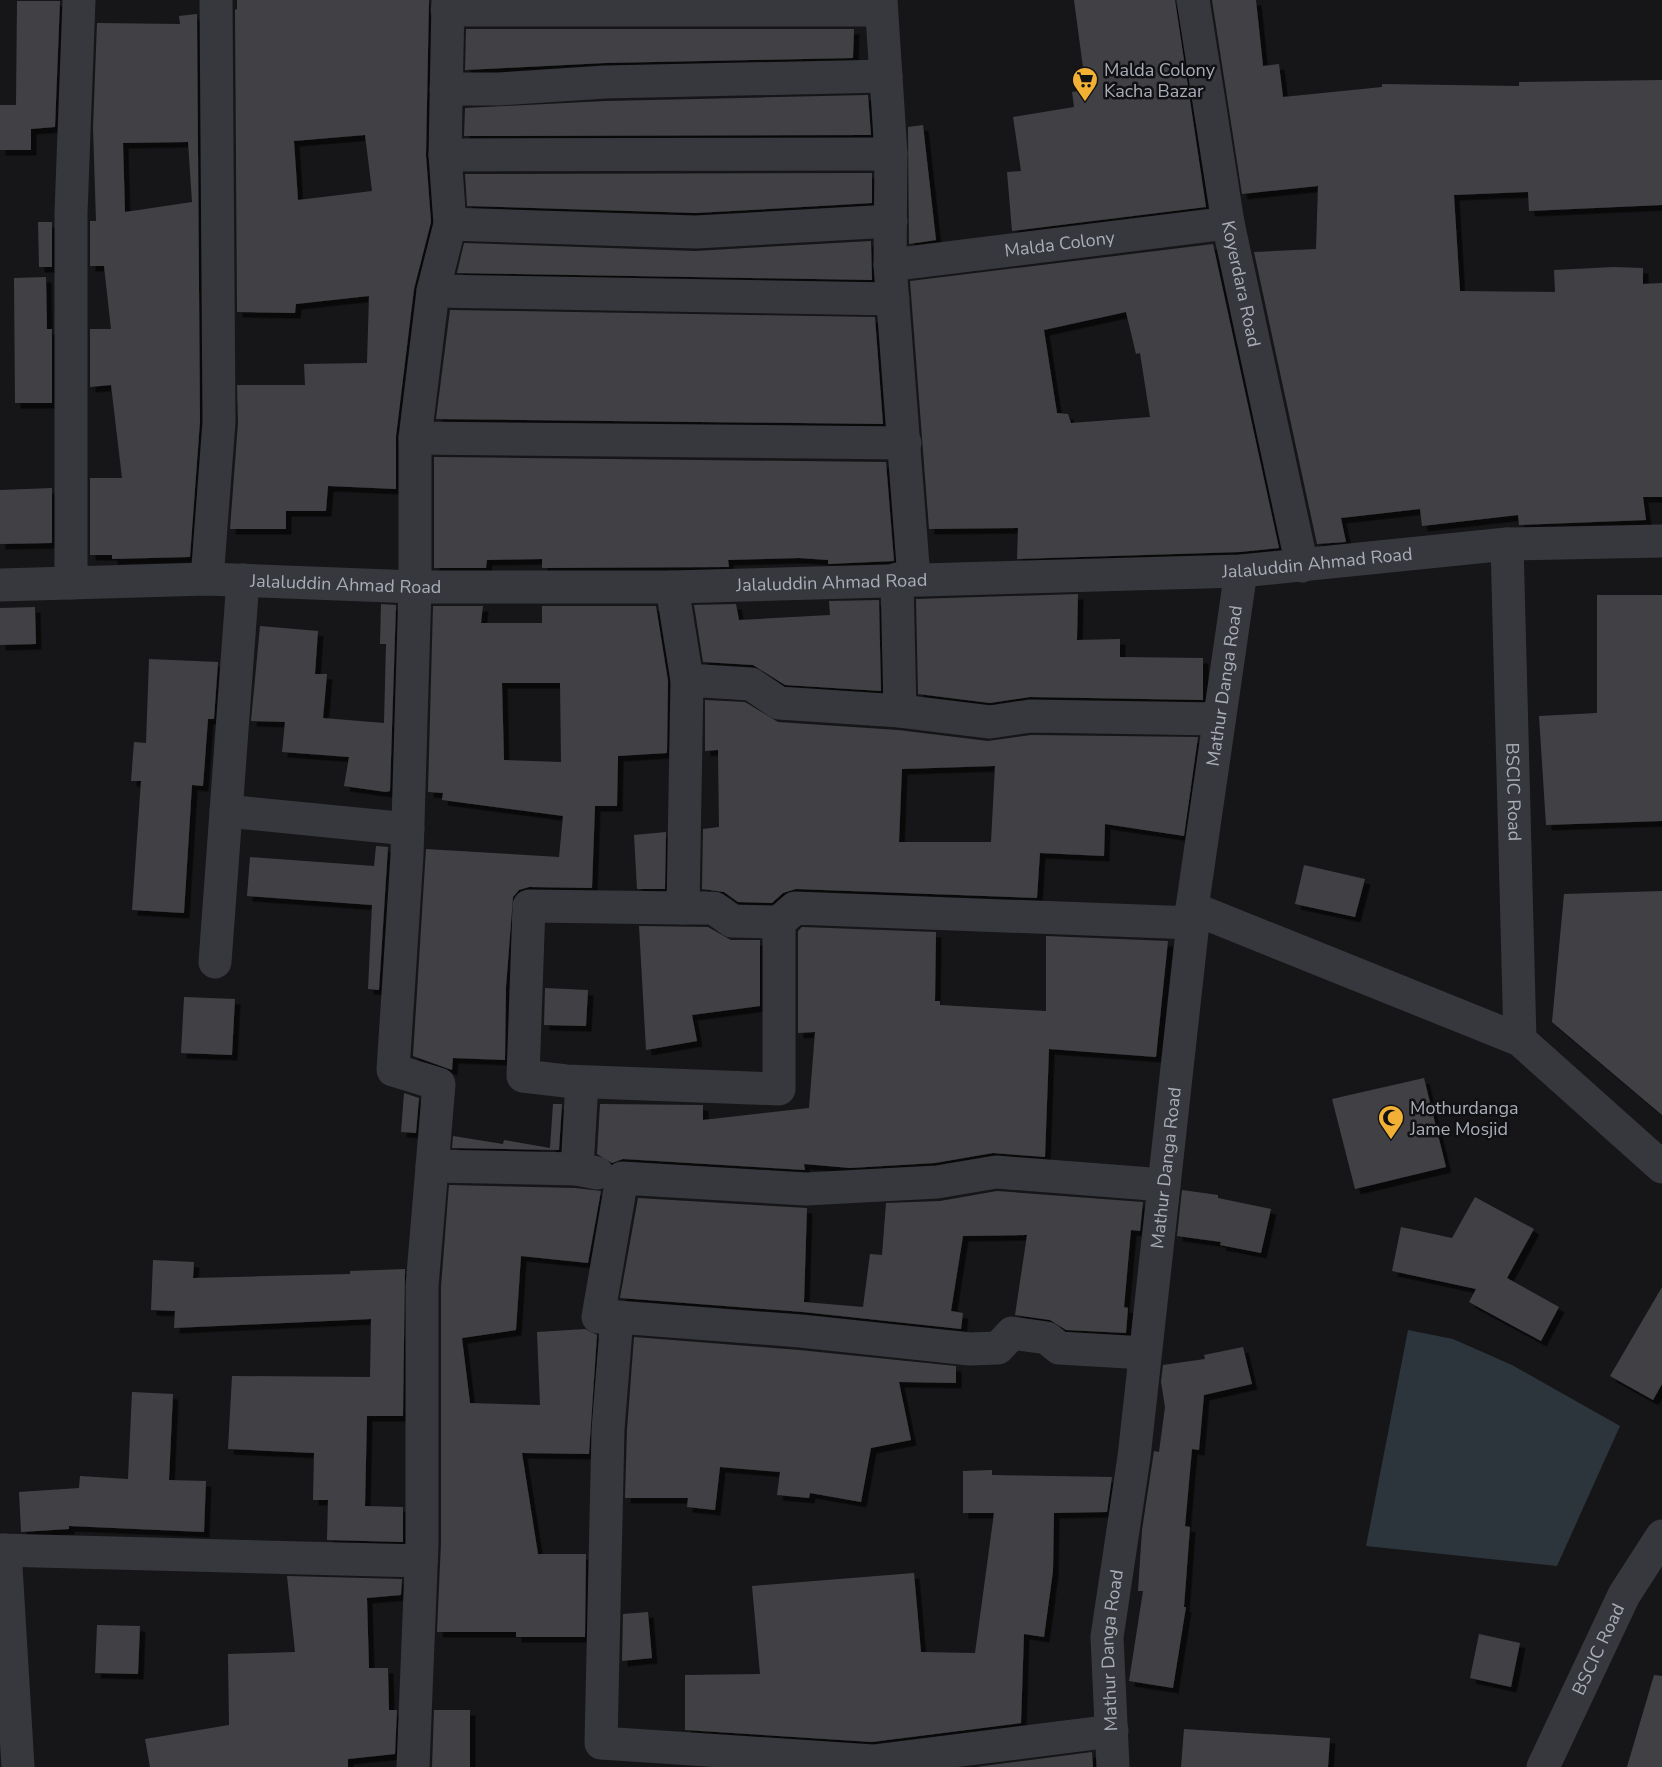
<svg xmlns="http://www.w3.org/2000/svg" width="1662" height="1767" viewBox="0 0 1662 1767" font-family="'Nunito Sans',sans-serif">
	<defs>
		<filter id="shadow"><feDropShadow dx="5.5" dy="5.5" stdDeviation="0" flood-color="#0009"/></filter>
	</defs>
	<rect width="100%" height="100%" fill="#161618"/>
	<polygon fill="#2c353c" points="1408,1330 1453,1339 1512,1365 1620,1426 1557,1566 1366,1546"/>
	<g fill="#404145" fill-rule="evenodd" filter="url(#shadow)">
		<path d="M237,0H429L426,155L431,222L414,289L396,436V489L328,486L326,511H286V529H230L238,423L237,385H305L304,364L367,363L369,296L296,304L295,313L237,312L235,10L237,9ZM365,135L372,191L298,200L294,141Z"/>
		<polygon points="1074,0 1175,0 1206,207 1012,231 1007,172 1021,171 1013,117 1074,107 1072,92 1086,90"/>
		<polygon points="1212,0 1256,0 1263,66 1279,64 1283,97 1382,87 1382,84 1519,86 1519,82 1662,80 1662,205 1529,211 1528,192 1454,195 1460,291 1555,292 1554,270 1614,267 1643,268 1643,284 1662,283 1662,497 1643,497 1646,520 1519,525 1518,515 1422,526 1420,509 1341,518 1346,542 1317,544 1254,252 1316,249 1318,186 1242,194"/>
		<polygon points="17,1 60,1 55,127 31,129 31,150 0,150 0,105 16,105"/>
		<path d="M197,14L200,421L190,557L112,559V555H90V478H122L111,385L90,387V329H111L104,266H90V221H96L93,128L97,23L180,24L179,16ZM188,142L192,202L125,212L123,143Z"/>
		<polygon points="466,29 854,29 853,58 605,63 465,70"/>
		<polygon points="868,95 871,135 464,136 465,108 606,101"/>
		<polygon points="923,125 936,240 909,244 908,127"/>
		<polygon points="872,173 872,203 696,213 467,206 465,174"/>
		<polygon points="38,222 52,222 52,267 39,267"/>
		<polygon points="871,241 872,280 457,273 464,243 695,251"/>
		<path d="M1213,244L1279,548L1240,552L1017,559L1018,528L929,529L910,281ZM1126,312L1136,354L1140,353L1150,417L1071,423L1068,414L1057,413L1044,330Z"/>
		<polygon points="46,277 47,329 52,329 52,403 15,403 14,278"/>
		<polygon points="450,310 875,317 883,424 436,419"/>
		<polygon points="434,457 886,462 894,561 828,564 828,560 799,558 728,560 729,567 542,568 542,559 487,560 486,568 434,568"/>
		<polygon points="52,488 52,543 0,544 0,490"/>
		<polygon points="1078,594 1077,640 1120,639 1120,657 1203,658 1203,700 1030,697 990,703 918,694 916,599"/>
		<polygon points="1597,595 1662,595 1662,821 1546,825 1539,716 1597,713"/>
		<polygon points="879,600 881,691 785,685 753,665 703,662 694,605 736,604 739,620 830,615 829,601"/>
		<polygon points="381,604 396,605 390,791 386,792 344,786 349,757 282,752 285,722 251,721 260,626 318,631 315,674 327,674 323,718 384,723 386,644 380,644"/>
		<path d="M433,606H483L481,623H542V606H656L668,681L667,753L618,756L617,806H595L592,888L529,887L519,890L513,897L506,987L505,1060L453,1058L452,1070L413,1056L426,849L559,857L563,816L442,800L443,793L428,792ZM502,683H560L561,762L504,760Z"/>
		<polygon points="35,607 36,644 0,645 0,608"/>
		<polygon points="149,659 218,662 214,719 208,719 203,786 192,785 184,913 132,910 141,781 131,781 134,742 146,743"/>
		<path d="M705,700L745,702L778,722L898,730L988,741L1031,735L1198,737L1184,836L1105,824L1104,856L1040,853L1037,898L796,889L783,893L772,903L738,902L724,892L702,889L703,829L719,827L718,750L705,751ZM995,766L991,842H899L902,769Z"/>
		<polygon points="666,832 665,889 637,889 634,835"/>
		<polygon points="376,846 388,847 379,990 368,989 372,905 247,896 250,857 374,866"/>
		<polygon points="1304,865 1365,879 1355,917 1295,904"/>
		<polygon points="1662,891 1662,1115 1552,1022 1564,894"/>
		<polygon points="639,926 708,927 731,940 760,940 760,1006 692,1015 697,1041 646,1050"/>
		<polygon points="802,927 936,932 935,1001 940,1001 940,1005 1046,1011 1046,936 1168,941 1156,1057 1049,1049 1045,1157 993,1153 935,1163 850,1168 804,1164 805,1170 623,1159 612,1163 597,1154 600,1104 703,1105 703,1120 809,1108 815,1032 798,1033 798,931"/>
		<polygon points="545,988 588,990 586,1026 544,1025"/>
		<polygon points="184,997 235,999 232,1055 181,1053"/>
		<polygon points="1424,1078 1446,1167 1355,1189 1332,1099"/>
		<polygon points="404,1093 419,1098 416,1133 401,1132"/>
		<polygon points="553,1104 562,1104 559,1150 452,1148 453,1136 503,1144 504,1140 550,1148"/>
		<polygon points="449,1185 575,1188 601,1191 588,1263 521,1256 516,1330 462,1338 470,1403 540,1405 537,1332 585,1329 597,1335 589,1454 522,1453 538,1554 586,1554 585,1637 516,1637 516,1632 437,1632 441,1543 441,1287"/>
		<polygon points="1182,1190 1218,1195 1218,1198 1271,1209 1261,1253 1220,1245 1221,1242 1177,1236"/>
		<polygon points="997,1191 1143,1202 1140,1231 1131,1230 1124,1307 1128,1308 1126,1333 1066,1330 1050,1320 1015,1315 1027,1235 963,1236 951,1311 963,1313 961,1329 803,1312 620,1298 638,1198 807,1208 804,1302 863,1307 870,1254 882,1255 886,1203 940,1201"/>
		<polygon points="1475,1197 1534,1229 1507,1278 1559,1307 1541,1341 1469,1302 1476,1289 1392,1271 1401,1227 1452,1238"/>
		<polygon points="153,1260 194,1262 193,1278 350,1274 350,1271 405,1269 403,1416 367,1416 365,1506 403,1507 403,1542 327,1540 328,1500 313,1500 314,1453 228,1449 232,1376 370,1377 371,1319 174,1328 175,1311 151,1310"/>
		<polygon points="1662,1287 1662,1384 1653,1400 1610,1376"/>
		<polygon points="634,1337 799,1350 956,1366 956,1383 899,1382 911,1440 871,1448 861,1502 810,1493 809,1498 777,1495 780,1472 720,1467 715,1510 687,1507 688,1498 625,1498 627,1430"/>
		<polygon points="1243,1347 1252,1384 1204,1395 1199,1450 1192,1449 1185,1526 1190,1527 1184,1607 1186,1607 1173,1688 1129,1681 1143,1591 1138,1591 1142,1530 1154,1451 1159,1452 1165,1407 1161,1382 1163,1365 1205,1359 1204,1355"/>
		<polygon points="132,1392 173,1394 169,1480 206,1481 204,1532 69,1526 69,1529 21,1532 19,1492 79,1488 80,1476 128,1479"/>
		<polygon points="992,1470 992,1475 1112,1477 1107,1512 1054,1513 1053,1571 1044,1637 1024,1634 1021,1723 872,1742 685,1730 685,1675 760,1674 752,1586 914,1573 921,1652 975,1653 994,1513 963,1513 963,1471"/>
		<polygon points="287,1576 402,1579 401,1595 367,1598 369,1668 388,1668 389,1710 397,1710 395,1754 348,1759 348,1767 150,1767 145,1739 229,1725 228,1654 295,1652"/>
		<polygon points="648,1612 652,1658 622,1661 623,1614"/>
		<polygon points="97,1625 140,1626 138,1674 95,1673"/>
		<polygon points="1479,1634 1520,1643 1511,1687 1470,1678"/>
		<polygon points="1654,1675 1662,1676 1662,1767 1627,1767"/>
		<polygon points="434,1710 470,1710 470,1767 432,1767"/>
		<polygon points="1184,1729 1330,1738 1328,1767 1181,1767"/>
		<polygon points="1092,1752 1093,1767 976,1767"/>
	</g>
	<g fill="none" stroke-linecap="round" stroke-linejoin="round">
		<g stroke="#37383d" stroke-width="33">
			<polyline points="881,0 891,154 890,265 914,579"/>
			<path id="s1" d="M1193,0L1228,223L1302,566"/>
			<polyline points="447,10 880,10"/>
			<polyline points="446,89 499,89 605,82 886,76"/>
			<polyline points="445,155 891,154"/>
			<polyline points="450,224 696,232 891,221"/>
			<path id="s2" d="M890,265L1228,223"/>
			<polyline points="433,291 893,299"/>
			<polyline points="415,438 905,443"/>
			<path id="s3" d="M1507,544L1520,1040"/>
			<polyline points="207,579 219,422 216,0"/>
			<polyline points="897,579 900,711"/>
			<polyline points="71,583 71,213 79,0"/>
			<polyline points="672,587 687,680 683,908 529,906 523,1076 566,1081 779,1089 779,922"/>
			<polyline points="687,680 751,684 779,703 900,711 990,722 1030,716 1219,719"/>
			<polyline points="226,811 408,829"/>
			<polyline points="683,908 714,908 732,921 779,922 795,908 1193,923"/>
			<polyline points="1192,908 1520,1040 1662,1167"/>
			<polyline points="215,962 243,580"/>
			<polyline points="582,1082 577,1169 597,1173"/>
			<polyline points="432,1166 577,1169"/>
			<polyline points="617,1317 598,1317 622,1178 806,1189 937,1182 996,1172 1164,1185"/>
			<polyline points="0,1550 421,1561"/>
			<polyline points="5,1550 18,1767"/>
			<polyline points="1112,1731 873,1761 601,1743 608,1429 617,1317 801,1331 970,1349 998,1348 1012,1333 1047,1338 1059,1348 1145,1353"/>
			<polyline points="413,1767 422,1543 422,1286 439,1084 393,1070 407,855 415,587 415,438 433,291 450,224 445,155 448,0"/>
			<path id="s4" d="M1113,1767L1107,1637L1134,1457L1193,923L1192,908L1241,571"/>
			<path id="s5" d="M1543,1767L1624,1595L1662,1536"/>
		</g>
		<path stroke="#37383d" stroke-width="33" id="s6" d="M0,585L207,579L415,587H672L1241,571L1507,544L1662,541"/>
	</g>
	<defs>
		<symbol id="supermarket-pin" viewBox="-11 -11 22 30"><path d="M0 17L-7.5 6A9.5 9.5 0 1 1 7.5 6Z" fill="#f2b134" stroke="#111113"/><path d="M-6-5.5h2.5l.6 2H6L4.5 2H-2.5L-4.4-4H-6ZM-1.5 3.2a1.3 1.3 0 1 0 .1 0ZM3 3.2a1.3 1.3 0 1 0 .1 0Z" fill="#111"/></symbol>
		<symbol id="mosque-pin" viewBox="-11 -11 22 30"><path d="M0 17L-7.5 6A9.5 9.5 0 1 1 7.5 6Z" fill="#f2b134" stroke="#111113"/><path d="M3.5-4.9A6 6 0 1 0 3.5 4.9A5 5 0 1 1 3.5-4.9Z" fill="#111"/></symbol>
	</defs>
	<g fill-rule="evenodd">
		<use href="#supermarket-pin" x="1070" y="65" width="30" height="40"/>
		<use href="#mosque-pin" x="1376" y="1103" width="30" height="40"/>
	</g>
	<g text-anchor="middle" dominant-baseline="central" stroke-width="5" stroke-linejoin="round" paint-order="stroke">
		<g font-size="18" fill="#a8adb8" stroke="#111113" text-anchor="start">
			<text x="1104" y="70">Malda Colony<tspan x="1104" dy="21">Kacha Bazar</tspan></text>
			<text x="1410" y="1108">Mothurdanga<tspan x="1410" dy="21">Jame Mosjid</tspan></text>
		</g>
		<g font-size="18" fill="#a8adb8" stroke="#111113">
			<text stroke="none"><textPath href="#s2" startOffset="171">Malda Colony</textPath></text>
			<text stroke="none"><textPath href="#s1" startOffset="288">Koyerdara Road</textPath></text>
			<text stroke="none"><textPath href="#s6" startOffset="1318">Jalaluddin Ahmad Road</textPath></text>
			<text stroke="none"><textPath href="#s6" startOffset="832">Jalaluddin Ahmad Road</textPath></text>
			<text stroke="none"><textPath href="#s6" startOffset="346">Jalaluddin Ahmad Road</textPath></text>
			<text stroke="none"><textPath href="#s4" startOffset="1089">Mathur Danga Road</textPath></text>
			<text stroke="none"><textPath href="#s3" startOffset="248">BSCIC Road</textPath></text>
			<text stroke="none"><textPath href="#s4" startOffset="603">Mathur Danga Road</textPath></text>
			<text stroke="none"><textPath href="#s5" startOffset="130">BSCIC Road</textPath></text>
			<text stroke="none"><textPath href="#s4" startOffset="117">Mathur Danga Road</textPath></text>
		</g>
	</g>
</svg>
